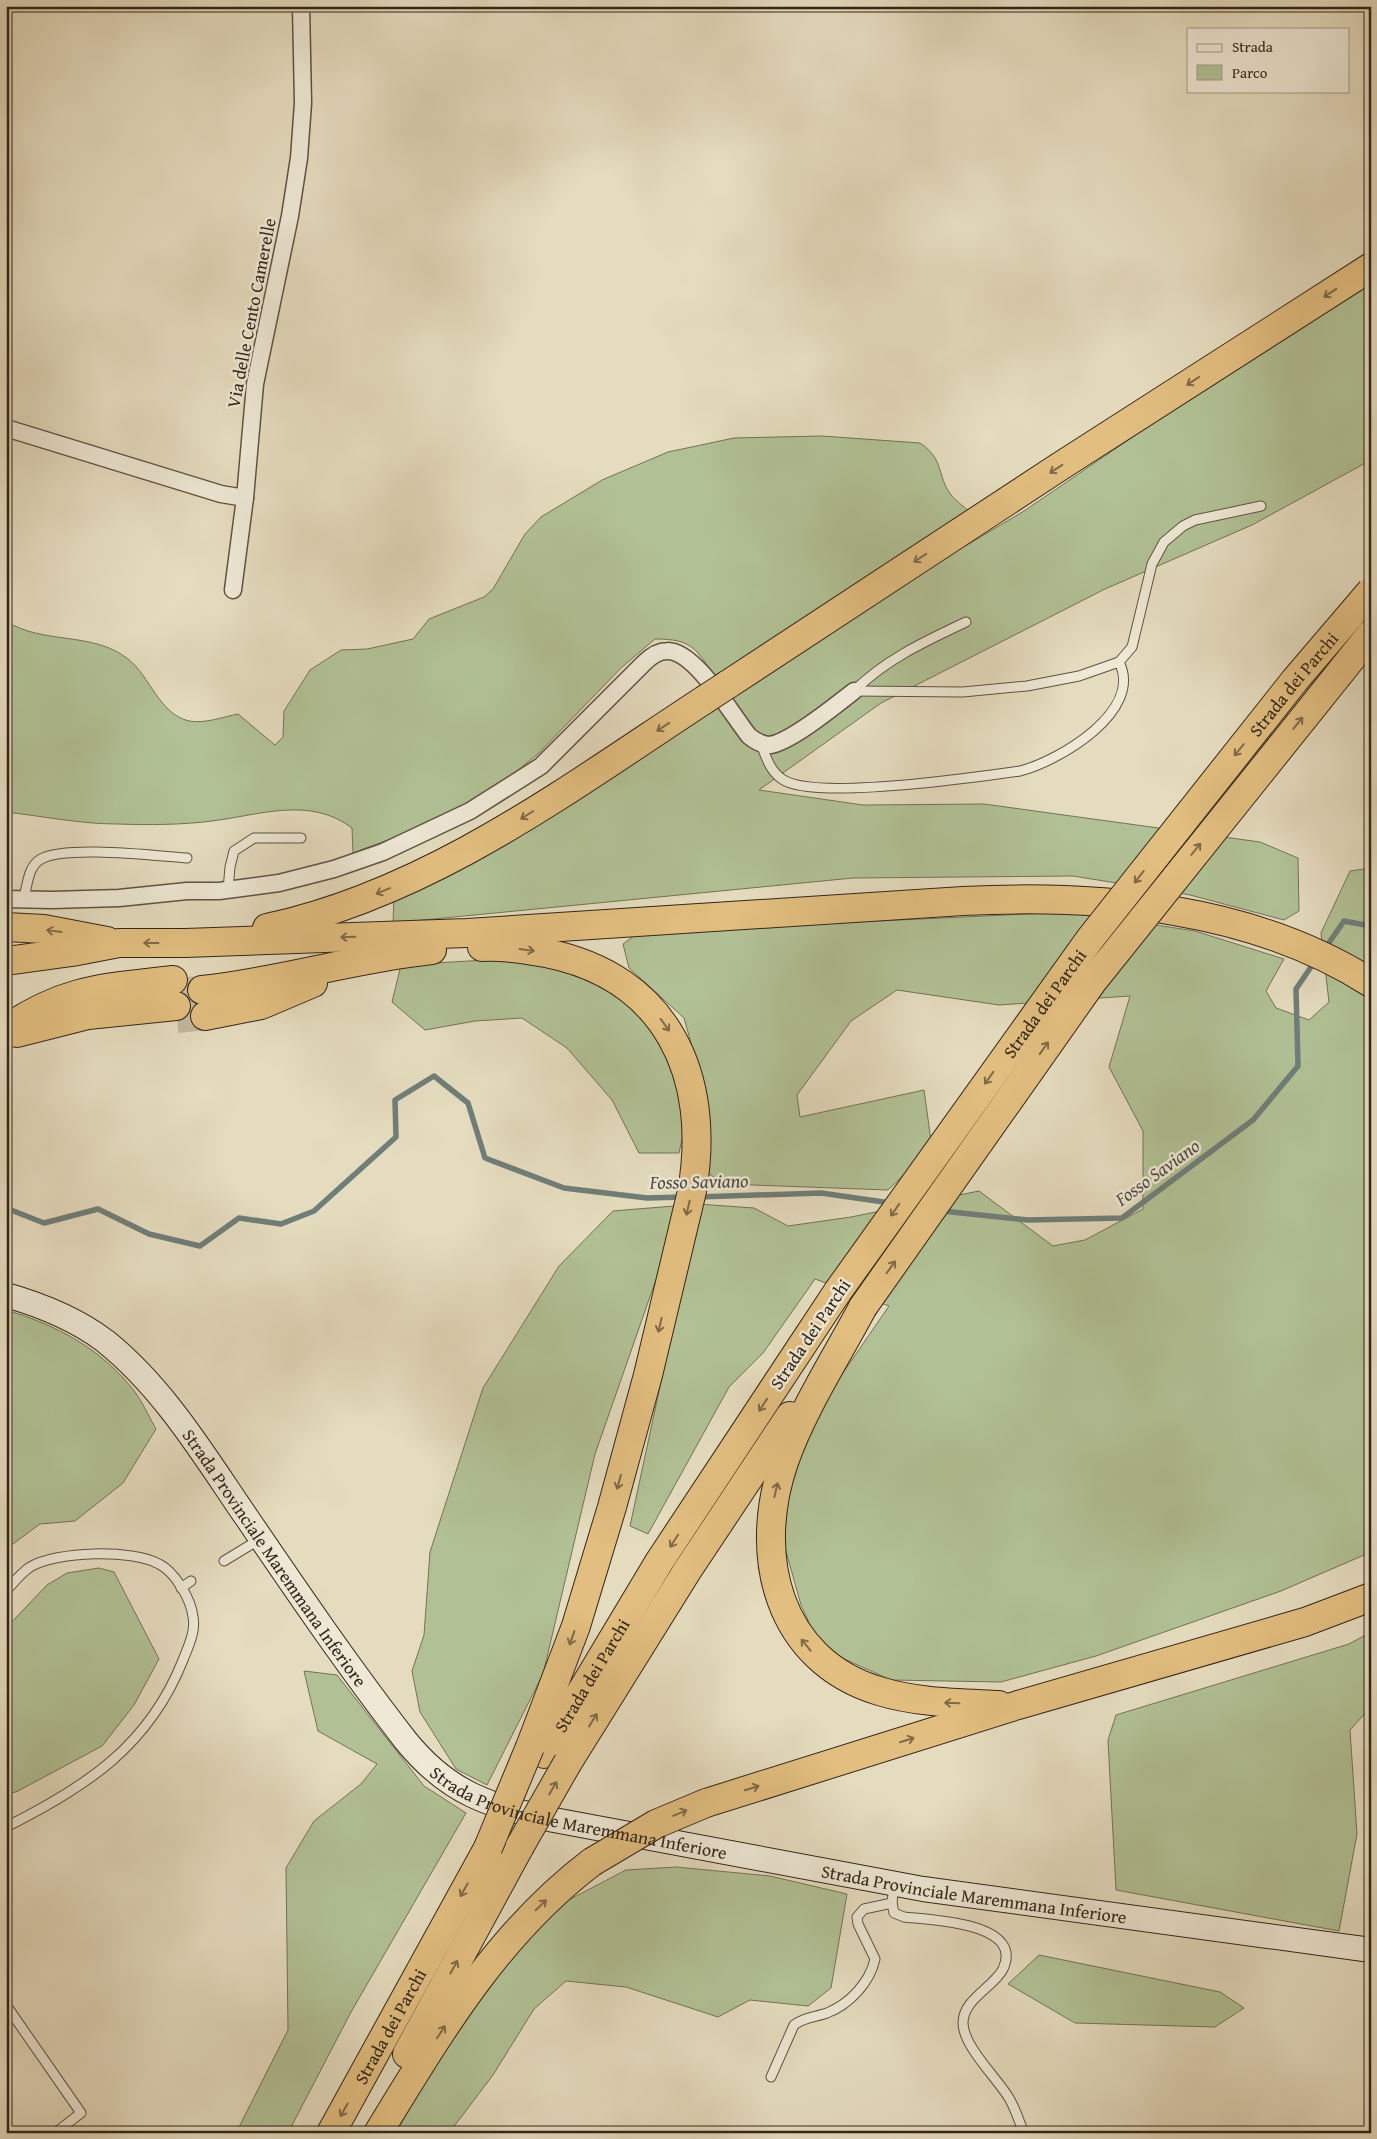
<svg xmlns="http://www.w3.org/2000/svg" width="1377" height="2139" viewBox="0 0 1377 2139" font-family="'Gentium Book Plus',serif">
	<rect width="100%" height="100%" fill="#e5dcbf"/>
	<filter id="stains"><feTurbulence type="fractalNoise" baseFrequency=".004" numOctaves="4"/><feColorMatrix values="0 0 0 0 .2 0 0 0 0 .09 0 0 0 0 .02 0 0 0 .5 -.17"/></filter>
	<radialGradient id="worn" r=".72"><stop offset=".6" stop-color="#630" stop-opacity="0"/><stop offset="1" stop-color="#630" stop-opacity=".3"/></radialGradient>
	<g fill="#b1c195" stroke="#727356">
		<polygon points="1371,284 1371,460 1252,525 1105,589 881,703 759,790 863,805 984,804 1260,842 1298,858 1299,911 1284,920 1190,895 1073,876 853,878 393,923 394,895 819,633 1024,511 1184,402"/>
		<path d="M822,436L920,443C945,460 936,474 951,495C956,501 963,506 969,511L715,676C695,648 692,639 655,639L621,668L538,754L506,780L433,823L353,853L352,828C310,796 260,815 212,821C181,825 148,825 117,824C80,824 42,816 6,812V621C43,645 93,631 128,659C150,676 159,714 189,721C204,724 223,717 238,714L275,745L283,737L284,711L310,670L341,650L367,649L413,639L429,619L484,597L493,589L525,534L541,517L602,480L668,452L734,438Z"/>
		<polygon points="1371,868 1371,1552 1281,1591 1096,1656 1001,1682 891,1680 842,1658 817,1640 801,1605 782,1537 796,1449 838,1380 889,1306 815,1279 763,1353 729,1387 648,1534 630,1526 684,1275 660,1268 595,1454 543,1674 487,1785 456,1769 420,1712 412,1671 424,1635 430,1552 483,1388 559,1266 613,1211 698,1204 754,1208 788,1226 851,1217 979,1191 1053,1246 1085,1240 1143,1209 1143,1131 1109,1067 1130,996 999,1005 897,990 851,1021 797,1095 800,1117 924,1090 932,1148 888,1190 725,1184 709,1174 702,1082 684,1018 629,968 623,944 639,932 1071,912 1195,931 1284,959 1266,991 1276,1008 1309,1020 1329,1002 1321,933 1350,871"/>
		<polygon points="520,958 576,970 619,993 667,1039 686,1121 679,1153 639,1153 612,1100 567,1048 522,1018 475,1021 425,1030 392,1002 401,965"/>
		<path d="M6,1310C57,1325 102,1349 135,1392C143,1403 149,1417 156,1429L123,1483L75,1521L40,1524L6,1549Z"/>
		<polygon points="99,1568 114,1572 159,1659 134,1705 102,1746 18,1791 6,1795 6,1628 47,1585 67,1573"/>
		<polygon points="1371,1632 1371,1707 1350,1730 1357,1834 1339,1931 1116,1890 1108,1740 1116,1715 1349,1644"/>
		<polygon points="304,1671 337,1675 424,1786 466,1813 351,2012 288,2133 236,2133 288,2030 286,1868 314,1821 361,1784 377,1764 318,1731"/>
		<polygon points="676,1867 770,1876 847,1894 831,1988 808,2006 750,2000 718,2017 626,1987 566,1981 534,2009 493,2075 449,2133 387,2133 475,2000 559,1905 626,1870"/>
		<polygon points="1039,1955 1220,1992 1244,2008 1215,2027 1075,2023 1008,1984"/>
	</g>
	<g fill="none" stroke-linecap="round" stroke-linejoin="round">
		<g stroke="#6f7e79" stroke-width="5.5">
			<polyline points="1324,950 1344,921 1371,926"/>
			<polyline points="698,1197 821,1193 891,1203"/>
			<polyline points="6,1208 44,1223 98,1209 149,1234 200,1246 239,1218 281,1224 314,1211 396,1137 395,1100 434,1076 468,1103 485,1158 564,1188 647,1198 684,1197"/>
			<polyline points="942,1211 1028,1220 1122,1218 1253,1120 1298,1066 1296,989 1315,961"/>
		</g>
		<g stroke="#c1b79e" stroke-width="28" stroke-dasharray="28 14" stroke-linecap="butt">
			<polyline points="174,992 202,990"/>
			<polyline points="177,1019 205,1016"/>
		</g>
		<defs>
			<g id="lane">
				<polyline points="854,691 963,692 1027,686 1079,676 1119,662 1132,647 1152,564 1164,542 1183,526 1195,520 1261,506"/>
				<path d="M854,691C886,659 926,641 966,622"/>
				<path d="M761,744C766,757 770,771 782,779C812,801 978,777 1020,771C1059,761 1144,711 1119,662"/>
				<polyline points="228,890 230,867 234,851 254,838 301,838"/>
				<path d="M23,900C28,886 27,867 41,859C66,845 156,856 187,858"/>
				<polyline points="224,1561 260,1539"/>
				<polyline points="181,1588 191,1581"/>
				<path d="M6,1591C14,1582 20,1574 30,1567C57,1551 132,1549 159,1564C175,1572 191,1599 193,1617C196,1631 188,1647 183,1660C149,1746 86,1787 6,1827"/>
				<path d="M892,1903L894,1913L904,1917C929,1920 1025,1922 1003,1969C994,1987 963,1999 963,2023C963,2046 997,2078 1009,2098C1015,2108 1019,2121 1024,2133"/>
				<polyline points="6,2005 81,2113 55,2133"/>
				<path d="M771,2077L794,2025C804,2017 816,2017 827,2013C850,2004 870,1982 875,1959L858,1924L857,1917L864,1909L892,1903L894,1884"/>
			</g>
			<g id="street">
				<polyline points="6,428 221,494 245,498 255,384 290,216 299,158 303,103 301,6"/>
				<polyline points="233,590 245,498"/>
				<path d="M6,899L52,900L119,898L187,891H219L279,883L334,869L383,852L470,811L541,766L644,663C650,657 658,651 667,651C695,650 732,715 749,736C755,741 762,745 770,745C791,742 836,705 854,691"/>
			</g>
			<g id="secondary">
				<path id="s1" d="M6,1295C41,1305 76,1319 105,1341C164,1388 205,1457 247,1518C298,1593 350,1669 406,1741C449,1794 490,1806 554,1820L923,1889L1371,1950"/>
			</g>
			<g id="highway">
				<polyline points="727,685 1059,467 1371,267"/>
				<polyline points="6,927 44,929 107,941"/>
				<path d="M267,928C430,893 568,789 704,700"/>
				<path d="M482,947C503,946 525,949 546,953C667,977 712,1076 692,1191L648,1375L612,1507L576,1626L530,1747"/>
				<path d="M6,961L72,952L119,943H185L467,933L963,901C1101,894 1252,907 1371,983"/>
				<path d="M202,990C280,982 354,958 432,950"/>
				<polyline points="205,1016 261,1005 313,983"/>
				<path d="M6,1029C65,988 105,988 173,980"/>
				<polyline points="17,1033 88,1015 176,1006"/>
				<path d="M863,1307C837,1356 802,1410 784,1462C752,1555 777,1660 879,1691C918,1703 959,1703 999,1705"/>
				<path id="s2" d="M544,1754L659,1562L838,1291"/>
				<polyline points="568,1762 687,1571 790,1416"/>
				<polyline points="706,1803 1018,1705 1305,1622 1371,1597"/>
				<polyline points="407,2054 520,1846"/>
				<path id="s3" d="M331,2133L488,1848"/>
				<path d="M378,2133C440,2032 496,1935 592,1862"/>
			</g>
		</defs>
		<use href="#lane" stroke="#5f5342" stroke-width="11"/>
		<use href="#street" stroke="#5f5342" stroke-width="19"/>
		<use href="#secondary" stroke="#322518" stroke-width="26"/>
		<use href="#highway" stroke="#322518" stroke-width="30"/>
		<use href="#lane" stroke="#eee8d5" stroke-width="9"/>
		<use href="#street" stroke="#eee8d5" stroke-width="16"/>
		<use href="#secondary" stroke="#eee8d5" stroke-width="24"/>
		<use href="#highway" stroke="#e2be80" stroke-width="28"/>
		<defs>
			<g id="highway-bridge">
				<polyline points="704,700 727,685"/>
				<path id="s4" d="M838,1291L1090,939L1295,680L1371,591"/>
				<polyline points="863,1307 1093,981 1371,634"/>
				<polyline points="520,1846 568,1762"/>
				<polyline points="488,1848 530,1747"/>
				<polyline points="592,1862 656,1824 706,1803"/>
			</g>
		</defs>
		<use href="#highway-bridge" stroke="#322518" stroke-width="30" stroke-linecap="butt"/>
		<use href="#highway-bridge" stroke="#e2be80" stroke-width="28"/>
	</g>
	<defs><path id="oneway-shaft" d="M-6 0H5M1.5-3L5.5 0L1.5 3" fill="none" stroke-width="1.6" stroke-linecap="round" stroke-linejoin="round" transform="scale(1.25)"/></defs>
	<g stroke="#816a47">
		<use href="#oneway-shaft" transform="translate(1330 293) rotate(147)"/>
		<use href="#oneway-shaft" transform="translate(1193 381) rotate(147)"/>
		<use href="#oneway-shaft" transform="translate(1056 469) rotate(147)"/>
		<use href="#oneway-shaft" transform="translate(920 558) rotate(147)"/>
		<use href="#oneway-shaft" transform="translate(1298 723) rotate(-51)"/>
		<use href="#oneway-shaft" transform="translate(663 727) rotate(147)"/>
		<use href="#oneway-shaft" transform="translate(1239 750) rotate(129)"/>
		<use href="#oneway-shaft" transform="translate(527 815) rotate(148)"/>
		<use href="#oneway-shaft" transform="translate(1196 849) rotate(-51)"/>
		<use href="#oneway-shaft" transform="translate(1139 877) rotate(128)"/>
		<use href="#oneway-shaft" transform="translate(383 891) rotate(157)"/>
		<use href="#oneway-shaft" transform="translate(54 931) rotate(-172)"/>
		<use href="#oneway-shaft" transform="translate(348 937) rotate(178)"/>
		<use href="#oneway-shaft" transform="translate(151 943) rotate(180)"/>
		<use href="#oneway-shaft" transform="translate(527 950) rotate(8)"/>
		<use href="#oneway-shaft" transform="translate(665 1025) rotate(54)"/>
		<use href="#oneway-shaft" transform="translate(1044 1048) rotate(-55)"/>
		<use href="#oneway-shaft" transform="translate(989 1078) rotate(125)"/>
		<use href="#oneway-shaft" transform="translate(688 1208) rotate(103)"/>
		<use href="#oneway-shaft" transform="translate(895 1210) rotate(125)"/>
		<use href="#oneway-shaft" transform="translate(891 1267) rotate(-55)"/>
		<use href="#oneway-shaft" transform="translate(660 1325) rotate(103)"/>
		<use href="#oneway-shaft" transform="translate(763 1405) rotate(123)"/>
		<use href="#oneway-shaft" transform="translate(619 1482) rotate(105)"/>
		<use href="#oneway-shaft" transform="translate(776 1490) rotate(-77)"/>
		<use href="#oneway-shaft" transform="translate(674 1541) rotate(123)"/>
		<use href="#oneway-shaft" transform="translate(572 1638) rotate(109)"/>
		<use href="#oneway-shaft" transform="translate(806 1645) rotate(-129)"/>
		<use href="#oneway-shaft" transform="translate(952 1703) rotate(-178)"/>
		<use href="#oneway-shaft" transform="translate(593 1720) rotate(-58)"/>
		<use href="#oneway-shaft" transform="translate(907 1740) rotate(-17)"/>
		<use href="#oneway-shaft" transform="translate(553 1788) rotate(-60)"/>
		<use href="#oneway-shaft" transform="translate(752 1788) rotate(-17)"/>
		<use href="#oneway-shaft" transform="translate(680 1813) rotate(-23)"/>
		<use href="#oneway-shaft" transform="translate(464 1890) rotate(119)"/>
		<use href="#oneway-shaft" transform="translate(541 1905) rotate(-44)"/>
		<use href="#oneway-shaft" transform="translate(454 1967) rotate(-61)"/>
		<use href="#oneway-shaft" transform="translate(441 2032) rotate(-57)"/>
		<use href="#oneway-shaft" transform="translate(344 2110) rotate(119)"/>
	</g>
	<g text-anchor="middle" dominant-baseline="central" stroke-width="5" stroke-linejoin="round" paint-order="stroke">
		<g font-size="18" fill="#322518" stroke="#eee8d5">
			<text transform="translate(251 313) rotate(-79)">Via delle Cento Camerelle</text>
			<text stroke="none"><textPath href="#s4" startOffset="759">Strada dei Parchi</textPath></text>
			<text stroke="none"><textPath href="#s4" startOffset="354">Strada dei Parchi</textPath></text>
			<text transform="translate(810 1334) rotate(-56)">Strada dei Parchi</text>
			<text stroke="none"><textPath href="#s1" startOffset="386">Strada Provinciale Maremmana Inferiore</textPath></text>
			<text stroke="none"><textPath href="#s2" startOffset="92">Strada dei Parchi</textPath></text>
			<text stroke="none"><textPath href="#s1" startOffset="805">Strada Provinciale Maremmana Inferiore</textPath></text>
			<text stroke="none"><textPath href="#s1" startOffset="1210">Strada Provinciale Maremmana Inferiore</textPath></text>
			<text stroke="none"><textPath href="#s3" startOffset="122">Strada dei Parchi</textPath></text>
		</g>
		<g font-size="19" font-style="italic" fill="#4c4a40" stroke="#eee8d5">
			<text transform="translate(1157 1172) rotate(-36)">Fosso Saviano</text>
			<text transform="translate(699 1181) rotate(-1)">Fosso Saviano</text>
		</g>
	</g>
	<rect width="1377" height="2139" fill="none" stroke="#e5dcbf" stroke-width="25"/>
	<rect x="8" y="8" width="1362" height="2124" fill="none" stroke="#322518" stroke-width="2.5"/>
	<rect x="12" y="12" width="1352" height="2114" fill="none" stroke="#322518"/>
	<rect x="1187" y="28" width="162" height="65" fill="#eee8d5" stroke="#a39a89"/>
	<rect x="1197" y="44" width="25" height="8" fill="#eee8d5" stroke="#a39a89"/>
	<text x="1232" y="52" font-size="15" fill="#322518">Strada</text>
	<rect x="1197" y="65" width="25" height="15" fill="#b1c195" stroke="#a39a89"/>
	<text x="1232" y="78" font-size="15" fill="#322518">Parco</text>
	<rect width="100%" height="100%" filter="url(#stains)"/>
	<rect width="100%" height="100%" fill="url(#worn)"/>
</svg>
